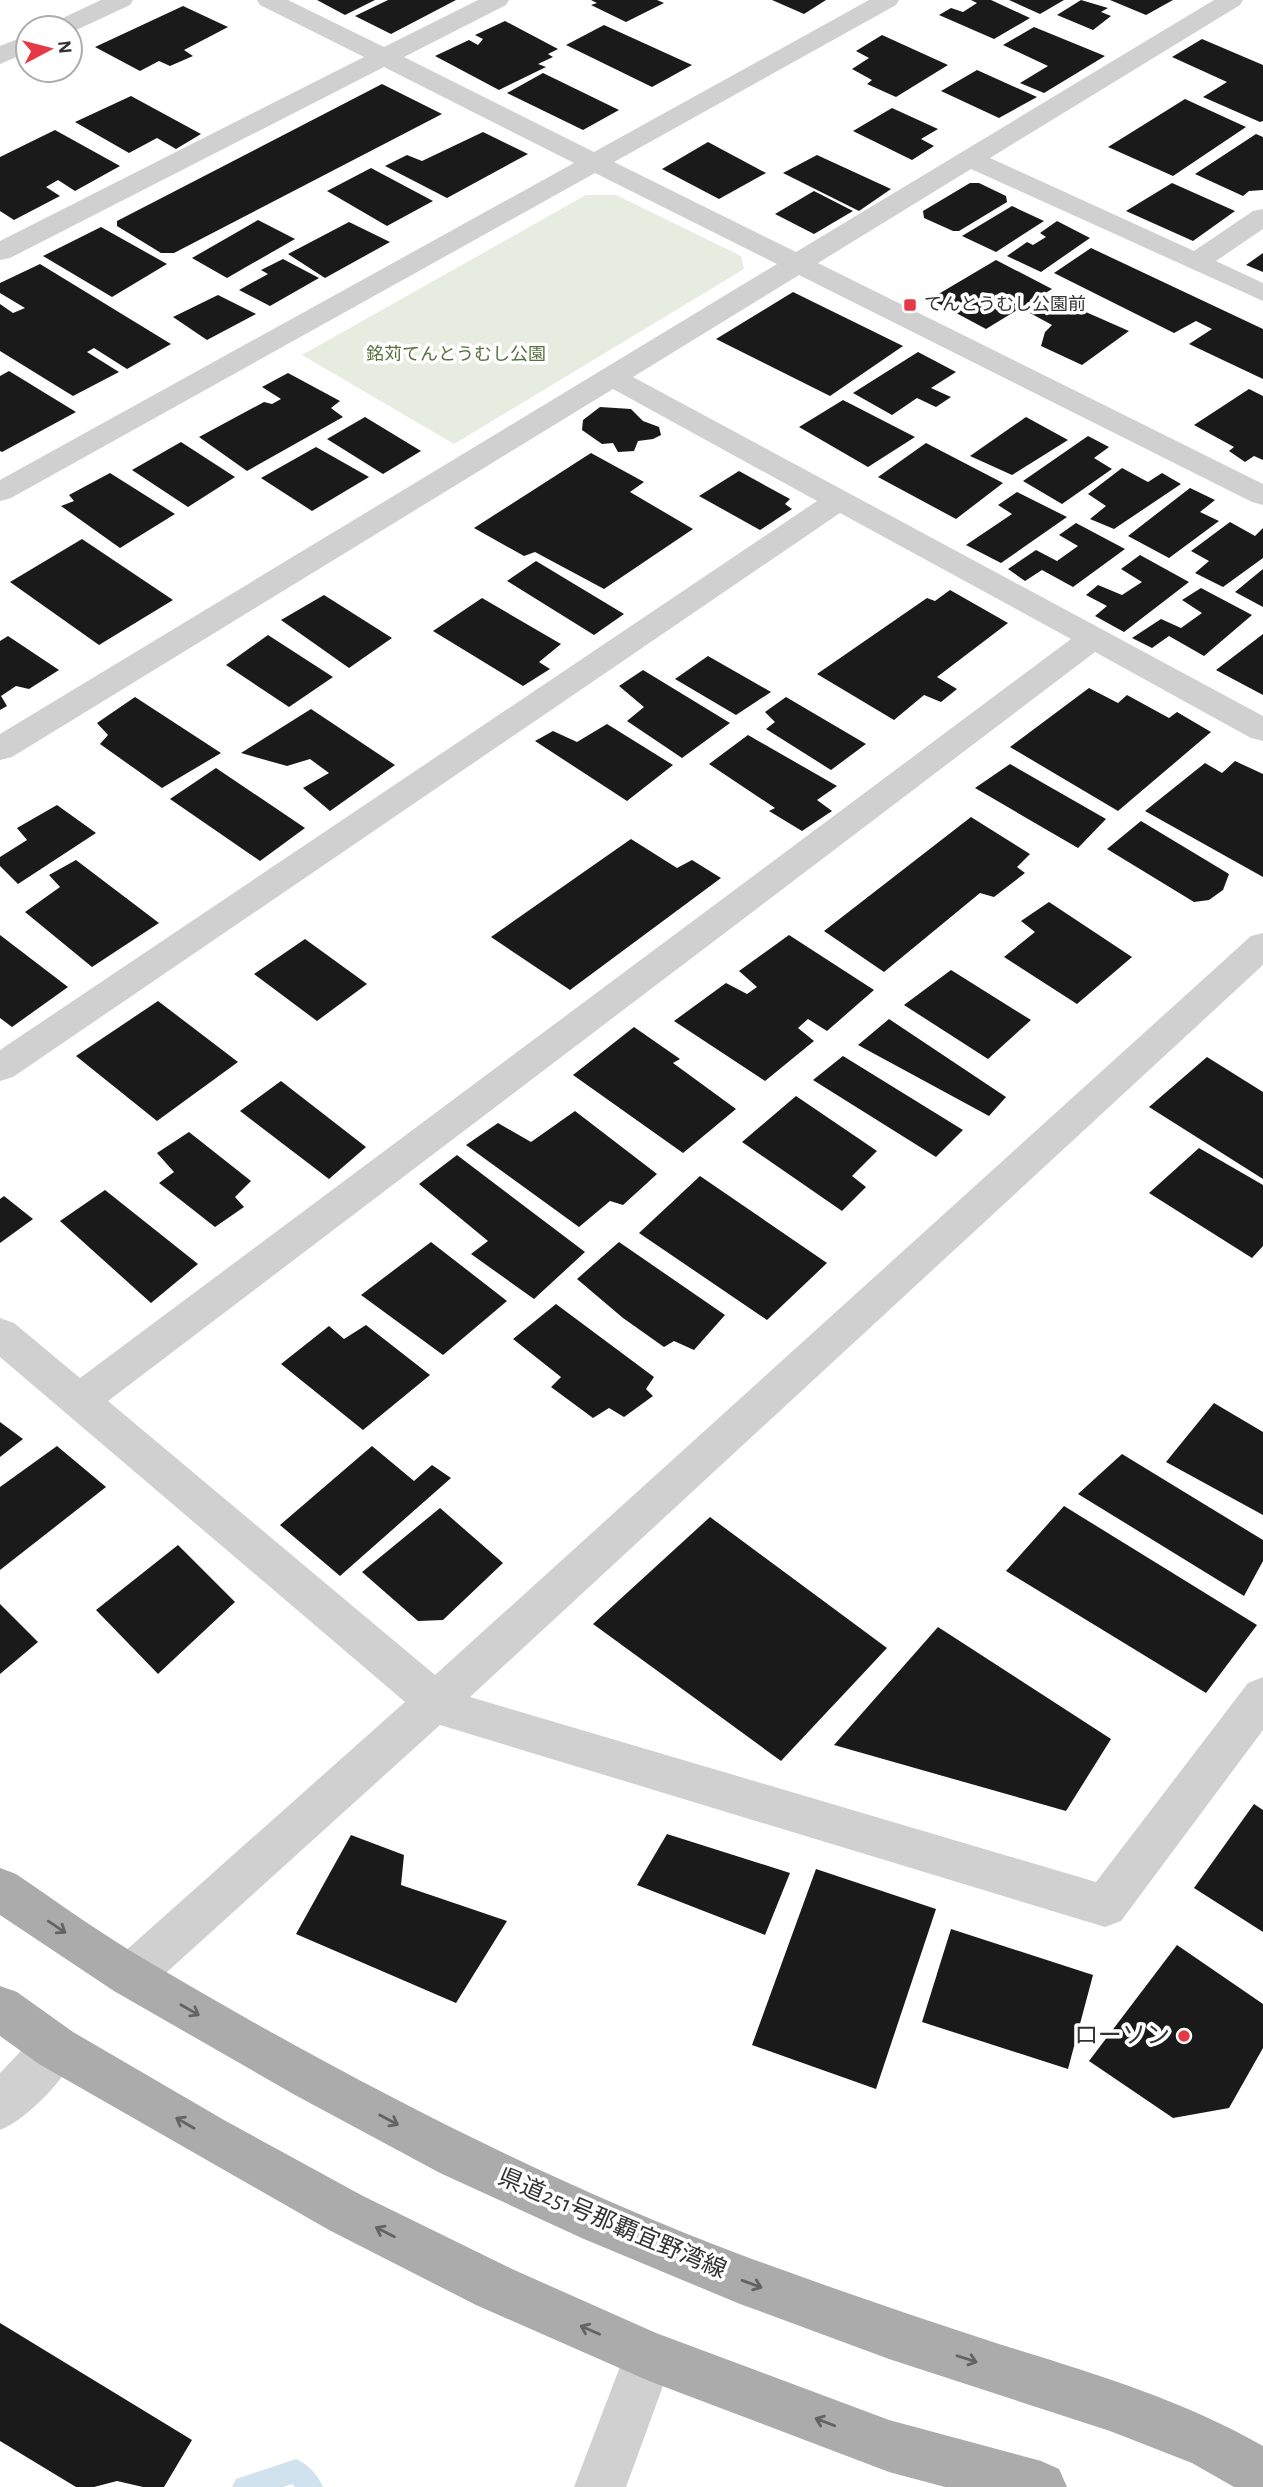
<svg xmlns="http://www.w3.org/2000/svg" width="1263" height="2487" viewBox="0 0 1263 2487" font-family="'Alegreya Sans','Noto Sans JP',sans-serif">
	<rect width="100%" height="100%" fill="#fff"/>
	<polygon fill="#e6ecdf" points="586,195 616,195 741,256 744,269 454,444 302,355"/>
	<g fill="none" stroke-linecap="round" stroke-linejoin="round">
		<path fill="#cfe2ee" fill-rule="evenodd" d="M296,2459C308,2464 318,2475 323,2487H295L292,2484L283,2487H232L236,2479Z"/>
	</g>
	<g fill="#1a1a1a">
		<polygon points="317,0 375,0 345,15"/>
		<polygon points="388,0 456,0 391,34 355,16"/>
		<polygon points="591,0 657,0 664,3 626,22 591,5 597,3"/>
		<polygon points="772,0 826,0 804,14"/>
		<polygon points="971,0 991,0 1030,18 994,39 939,15 951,8 963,12 977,3"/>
		<polygon points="1009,0 1064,0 1040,14"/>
		<polygon points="1081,0 1108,8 1101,12 1111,16 1093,30 1057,15"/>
		<polygon points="1110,0 1173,0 1146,15"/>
		<polygon points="183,6 228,27 184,50 193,56 170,66 159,61 140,71 95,47"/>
		<polygon points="505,21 558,49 548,54 553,57 538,64 546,67 499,90 435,56 469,40 478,45 483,39 475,35"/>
		<polygon points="604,25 692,65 652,87 566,45"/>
		<polygon points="1034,27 1105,56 1044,93 1020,83 1048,66 1003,45"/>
		<polygon points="882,35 948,65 896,97 867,84 872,80 852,69 869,58 856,51"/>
		<polygon points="1202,39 1263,65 1263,121 1260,122 1203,97 1227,82 1172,57"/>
		<polygon points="977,70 1037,97 999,118 941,91"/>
		<polygon points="543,73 619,110 583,130 507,93"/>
		<polygon points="382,84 442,114 174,253 161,253 117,226 117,221"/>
		<polygon points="131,96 201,134 176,149 157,138 129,153 75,122"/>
		<polygon points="1185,99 1246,127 1173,176 1108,147"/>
		<polygon points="892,108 938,129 921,139 934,146 912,160 853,131"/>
		<polygon points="55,130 120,166 75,191 58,180 46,187 60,196 14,220 0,211 0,157"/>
		<polygon points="483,132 528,154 447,198 385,166 407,155 422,161"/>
		<polygon points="1256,134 1263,137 1263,190 1249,191 1243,196 1195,174"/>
		<polygon points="708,142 766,173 719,199 662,169"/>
		<polygon points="817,155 891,189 859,211 783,173"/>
		<polygon points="371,168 433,201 387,226 327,191"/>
		<polygon points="970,183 979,183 1006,196 1007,202 959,231 953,231 924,218 923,211"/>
		<polygon points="1172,183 1235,211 1193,241 1126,211"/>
		<polygon points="814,191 853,211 814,234 775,214"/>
		<polygon points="1012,206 1044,221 996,252 962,236"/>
		<polygon points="258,220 295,239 227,278 192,258"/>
		<polygon points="1057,221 1090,238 1041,272 1007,256 1027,242 1033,245 1046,237 1040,233"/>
		<polygon points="349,222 390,242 325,278 288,254"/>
		<polygon points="101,227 167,264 112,297 43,256"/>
		<polygon points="1091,248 1263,329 1263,379 1189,344 1212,329 1196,321 1174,333 1054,273"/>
		<polygon points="1263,253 1263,272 1246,265"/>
		<polygon points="283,259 319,278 270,306 239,290 268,274 261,270"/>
		<polygon points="996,260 1052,289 986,329 930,299"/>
		<polygon points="40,264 171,344 127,369 94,348 87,352 119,372 73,396 0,351 0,304 13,313 25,308 0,293 0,283"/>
		<polygon points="793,292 903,346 830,396 716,339"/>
		<polygon points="218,295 256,314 207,340 173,317"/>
		<polygon points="1054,298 1129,331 1082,365 1041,346 1045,332 1052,325 1030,313"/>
		<polygon points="918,352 956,372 931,388 951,397 936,407 917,398 892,415 853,393"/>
		<polygon points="9,371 76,412 2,452 0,451 0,376"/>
		<polygon points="288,373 340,401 331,408 343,417 247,471 199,437 264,402 272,404 281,399 262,387"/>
		<polygon points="1249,389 1263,396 1263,460 1254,456 1245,462 1229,451 1234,447 1194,425"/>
		<polygon points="843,400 915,437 868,467 799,427"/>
		<polygon points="600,407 631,409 643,421 659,427 661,435 653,439 638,441 634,451 618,452 613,443 602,444 582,430 583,420"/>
		<polygon points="365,417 421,451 383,474 327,439"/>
		<polygon points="1026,417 1068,440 1012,475 970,456"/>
		<polygon points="1088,436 1109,447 1094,458 1112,469 1062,504 1023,481"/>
		<polygon points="181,442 235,477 188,507 132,470"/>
		<polygon points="926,443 1003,483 956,519 878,477"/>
		<polygon points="316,447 369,477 312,511 261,478"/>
		<polygon points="591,453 644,482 630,492 693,529 604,589 535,552 524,556 474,528"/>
		<polygon points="1122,468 1148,482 1162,473 1181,484 1114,529 1090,519 1106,506 1088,494"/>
		<polygon points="739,471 790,499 785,504 792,509 760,530 699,496"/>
		<polygon points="110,473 175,514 120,548 61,506 74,501 69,495"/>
		<polygon points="1190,488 1215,500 1200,512 1219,521 1169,558 1128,536"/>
		<polygon points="1017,492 1067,517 1001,563 966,545 1012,514 998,505"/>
		<polygon points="1230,522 1255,536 1263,528 1263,558 1223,587 1195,573 1209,561 1191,551"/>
		<polygon points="1076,523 1125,549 1073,587 1042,570 1025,581 1008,569 1036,550 1057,561 1078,546 1059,535"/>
		<polygon points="82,539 173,600 99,645 10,582"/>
		<polygon points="1140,555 1189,582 1124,632 1095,616 1107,606 1086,595 1098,585 1122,595 1142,582 1121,569"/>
		<polygon points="536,561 624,614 594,635 507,581"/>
		<polygon points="1263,569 1263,607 1235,592"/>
		<polygon points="1201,588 1252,615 1204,656 1169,636 1152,648 1132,638 1161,619 1181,628 1202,613 1182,600"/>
		<polygon points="950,590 1008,623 937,677 957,689 941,702 924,695 894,720 817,674 927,598 935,601"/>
		<polygon points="324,595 392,638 349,668 281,620"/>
		<polygon points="482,598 561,644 539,662 550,669 523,686 433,631"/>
		<polygon points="1263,634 1263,695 1216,670"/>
		<polygon points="268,635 333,677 289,707 226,665"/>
		<polygon points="8,636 59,670 29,689 16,686 1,696 7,706 0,710 0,641"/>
		<polygon points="708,656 771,692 736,715 675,679"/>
		<polygon points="643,670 730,723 682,758 627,721 644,707 619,686"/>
		<polygon points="1089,688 1118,703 1127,695 1169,718 1177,712 1211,732 1118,811 1010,747"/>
		<polygon points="135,697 221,753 162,788 100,744 108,735 97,723"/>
		<polygon points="786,697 866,744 831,770 766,729 775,722 765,712"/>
		<polygon points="311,709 395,765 330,811 303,788 329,773 310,759 287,766 241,753"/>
		<polygon points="607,724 673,765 627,801 535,741 553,731 577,742"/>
		<polygon points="748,735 837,786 817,800 832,811 802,831 769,811 775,808 709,764"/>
		<polygon points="1235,761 1263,774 1263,877 1145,811 1205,763 1222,773"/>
		<polygon points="1010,764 1106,819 1078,848 975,788"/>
		<polygon points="216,768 305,828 260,861 170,799"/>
		<polygon points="57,805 96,833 18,884 0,866 0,857 27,840 17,828"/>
		<polygon points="971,817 1030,854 1017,867 1025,873 994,897 980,893 884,972 824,931"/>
		<polygon points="1141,821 1229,874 1223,890 1209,900 1194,902 1107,849"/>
		<polygon points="631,839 677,868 692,860 721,878 570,990 491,937"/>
		<polygon points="76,860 159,923 92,967 25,912 60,887 49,875"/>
		<polygon points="1049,902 1132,957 1077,1004 1004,957 1035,932 1021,921"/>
		<polygon points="0,935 68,987 12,1027 0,1018"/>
		<polygon points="789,935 874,990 827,1031 808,1019 798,1028 814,1041 765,1081 674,1021 726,983 747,994 757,987 739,971"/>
		<polygon points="305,939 367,984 317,1021 254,974"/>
		<polygon points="951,970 1031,1020 988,1059 904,1005"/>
		<polygon points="158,1001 238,1062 157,1121 76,1056"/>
		<polygon points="889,1019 1006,1097 989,1116 858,1045"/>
		<polygon points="634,1027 680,1059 673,1063 736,1109 683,1153 573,1075"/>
		<polygon points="843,1056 963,1130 936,1157 813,1080"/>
		<polygon points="1207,1057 1263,1092 1263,1179 1149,1107"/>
		<polygon points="281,1081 366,1147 329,1179 240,1111"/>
		<polygon points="796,1096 877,1151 852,1176 866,1187 842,1211 742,1142"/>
		<polygon points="575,1111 657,1174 623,1205 610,1201 579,1227 466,1145 498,1123 531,1142"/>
		<polygon points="189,1132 251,1181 235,1197 244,1207 215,1227 159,1183 174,1172 157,1153"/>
		<polygon points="1199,1148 1263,1185 1263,1246 1252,1258 1149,1193"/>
		<polygon points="457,1155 585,1252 534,1299 471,1254 488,1241 419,1184"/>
		<polygon points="700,1176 827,1263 767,1320 639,1233"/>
		<polygon points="105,1190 198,1264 151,1303 60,1221"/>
		<polygon points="4,1196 33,1219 0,1243 0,1199"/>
		<polygon points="431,1242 507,1301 443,1355 361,1295"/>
		<polygon points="619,1242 725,1315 694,1350 674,1341 664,1347 623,1318 577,1279"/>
		<polygon points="556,1304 654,1377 646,1389 653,1396 624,1417 609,1408 593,1418 551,1387 561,1377 513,1339"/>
		<polygon points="366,1325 430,1375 363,1430 281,1364 329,1326 344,1339"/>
		<polygon points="1214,1403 1263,1432 1263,1515 1166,1462"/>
		<polygon points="0,1422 23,1439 0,1457"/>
		<polygon points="57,1446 106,1487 0,1570 0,1487"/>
		<polygon points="372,1446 414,1481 432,1465 451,1478 340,1576 280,1525"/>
		<polygon points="1122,1454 1263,1540 1263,1561 1244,1596 1078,1494"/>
		<polygon points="1064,1506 1257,1625 1206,1693 1006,1571"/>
		<polygon points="440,1508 503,1563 443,1620 418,1621 362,1572"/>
		<polygon points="710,1517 887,1648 781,1761 593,1624"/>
		<polygon points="178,1545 235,1602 158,1674 96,1610"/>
		<polygon points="0,1604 38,1642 0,1674"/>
		<polygon points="938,1627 1111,1739 1066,1811 834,1745"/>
		<polygon points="1254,1804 1263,1810 1263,1932 1194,1888"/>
		<polygon points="667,1834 790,1873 765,1935 637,1885"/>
		<polygon points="351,1835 404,1855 401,1885 507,1921 456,2003 296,1934"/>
		<polygon points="816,1869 936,1909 876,2089 752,2045"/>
		<polygon points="951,1929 1093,1975 1068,2069 922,2022"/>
		<polygon points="1177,1945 1263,2004 1263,2048 1229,2108 1173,2118 1089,2061"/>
		<polygon points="0,2323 192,2440 164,2487 143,2487 117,2481 94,2487 76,2487 0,2441"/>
	</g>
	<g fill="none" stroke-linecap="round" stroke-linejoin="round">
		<g fill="#d0d0d0" fill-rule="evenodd">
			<polygon points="101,0 133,0 130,5 70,33 70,28 48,28 52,23"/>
			<polygon points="257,0 288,0 384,47 478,0 509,0 506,5 404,57 594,152 869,0 899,0 896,5 614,162 796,252 1214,0 1243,0 1240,5 990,158 1194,251 1253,211 1263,209 1263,229 1216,261 1263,283 1263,301 971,169 818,263 1263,484 1263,505 1252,502 799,275 633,377 1263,716 1263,741 1251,738 1095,652 108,1401 435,1675 1251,936 1263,933 1263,965 470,1697 1096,1882 1248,1683 1263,1677 1263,1730 1121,1921 1105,1927 440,1725 146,1991 130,1998 114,1991 107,1976 114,1961 405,1702 0,1357 0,1318 14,1323 80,1378 1071,639 840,513 13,1077 0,1081 0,1050 817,501 613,389 12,757 0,760 0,734 777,264 595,173 11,498 0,501 0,480 574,163 384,67 10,258 0,260 0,241 364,57 260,5"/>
			<polygon points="28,35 28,52 0,64 0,46"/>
			<path d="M56,2026L73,2032L80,2048C68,2076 28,2119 0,2130V2073L39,2032Z"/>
			<polygon points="649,2331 667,2338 674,2356 626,2487 574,2487 631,2338"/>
		</g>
		<g fill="#ababab" fill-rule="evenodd">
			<path d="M0,1868L16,1874C60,1904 103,1935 149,1962C339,2074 537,2178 744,2256C828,2287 913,2316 999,2344C1089,2372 1181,2399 1263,2446V2487H1234L1192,2463L1110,2431L889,2359L740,2304L584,2239L440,2173L295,2095L114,1991L0,1915Z"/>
			<polygon points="0,1986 17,1992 73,2032 224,2120 363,2196 512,2269 656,2333 889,2420 1041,2461 1059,2469 1067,2487 945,2487 889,2472 649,2381 476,2305 329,2230 39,2064 0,2036"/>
		</g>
	</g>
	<defs><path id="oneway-shaft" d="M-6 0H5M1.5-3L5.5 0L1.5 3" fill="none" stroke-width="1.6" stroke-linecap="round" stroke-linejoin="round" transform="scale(1.75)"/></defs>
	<g stroke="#636363">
		<use href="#oneway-shaft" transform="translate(57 1927) rotate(34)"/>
		<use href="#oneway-shaft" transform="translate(190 2010) rotate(30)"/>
		<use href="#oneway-shaft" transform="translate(389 2120) rotate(28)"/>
		<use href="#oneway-shaft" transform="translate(185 2123) rotate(-150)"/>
		<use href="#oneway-shaft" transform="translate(385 2232) rotate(-153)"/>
		<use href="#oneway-shaft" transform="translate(752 2284) rotate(20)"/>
		<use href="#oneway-shaft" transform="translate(590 2330) rotate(-156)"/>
		<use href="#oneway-shaft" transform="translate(967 2359) rotate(18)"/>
		<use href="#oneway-shaft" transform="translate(825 2422) rotate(-159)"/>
	</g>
	<g fill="#e63946" stroke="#fff" stroke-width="2.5">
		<rect x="903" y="298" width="14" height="14" rx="3.5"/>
		<circle cx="1184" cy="2036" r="7"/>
	</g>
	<g text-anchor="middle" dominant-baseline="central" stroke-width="7" stroke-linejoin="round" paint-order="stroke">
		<g font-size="18" fill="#333" stroke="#fff" text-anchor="start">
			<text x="924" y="305">てんとうむし公園前</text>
		</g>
		<g font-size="18" fill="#56703f" stroke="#fff">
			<text x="456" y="355">銘苅てんとうむし公園</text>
		</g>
		<g font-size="24" fill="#333" stroke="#fff" text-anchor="end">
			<text x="1170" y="2036">ローソン</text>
		</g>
		<g font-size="24" fill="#333" stroke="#fff">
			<text transform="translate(612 2224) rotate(23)">県道251号那覇宜野湾線</text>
		</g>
	</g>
	<g transform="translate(49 49) rotate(83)"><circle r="33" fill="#ffffff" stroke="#adadad" stroke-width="2"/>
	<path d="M0-5L12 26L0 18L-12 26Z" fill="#e63946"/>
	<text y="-10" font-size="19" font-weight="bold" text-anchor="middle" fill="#333333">N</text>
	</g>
</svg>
